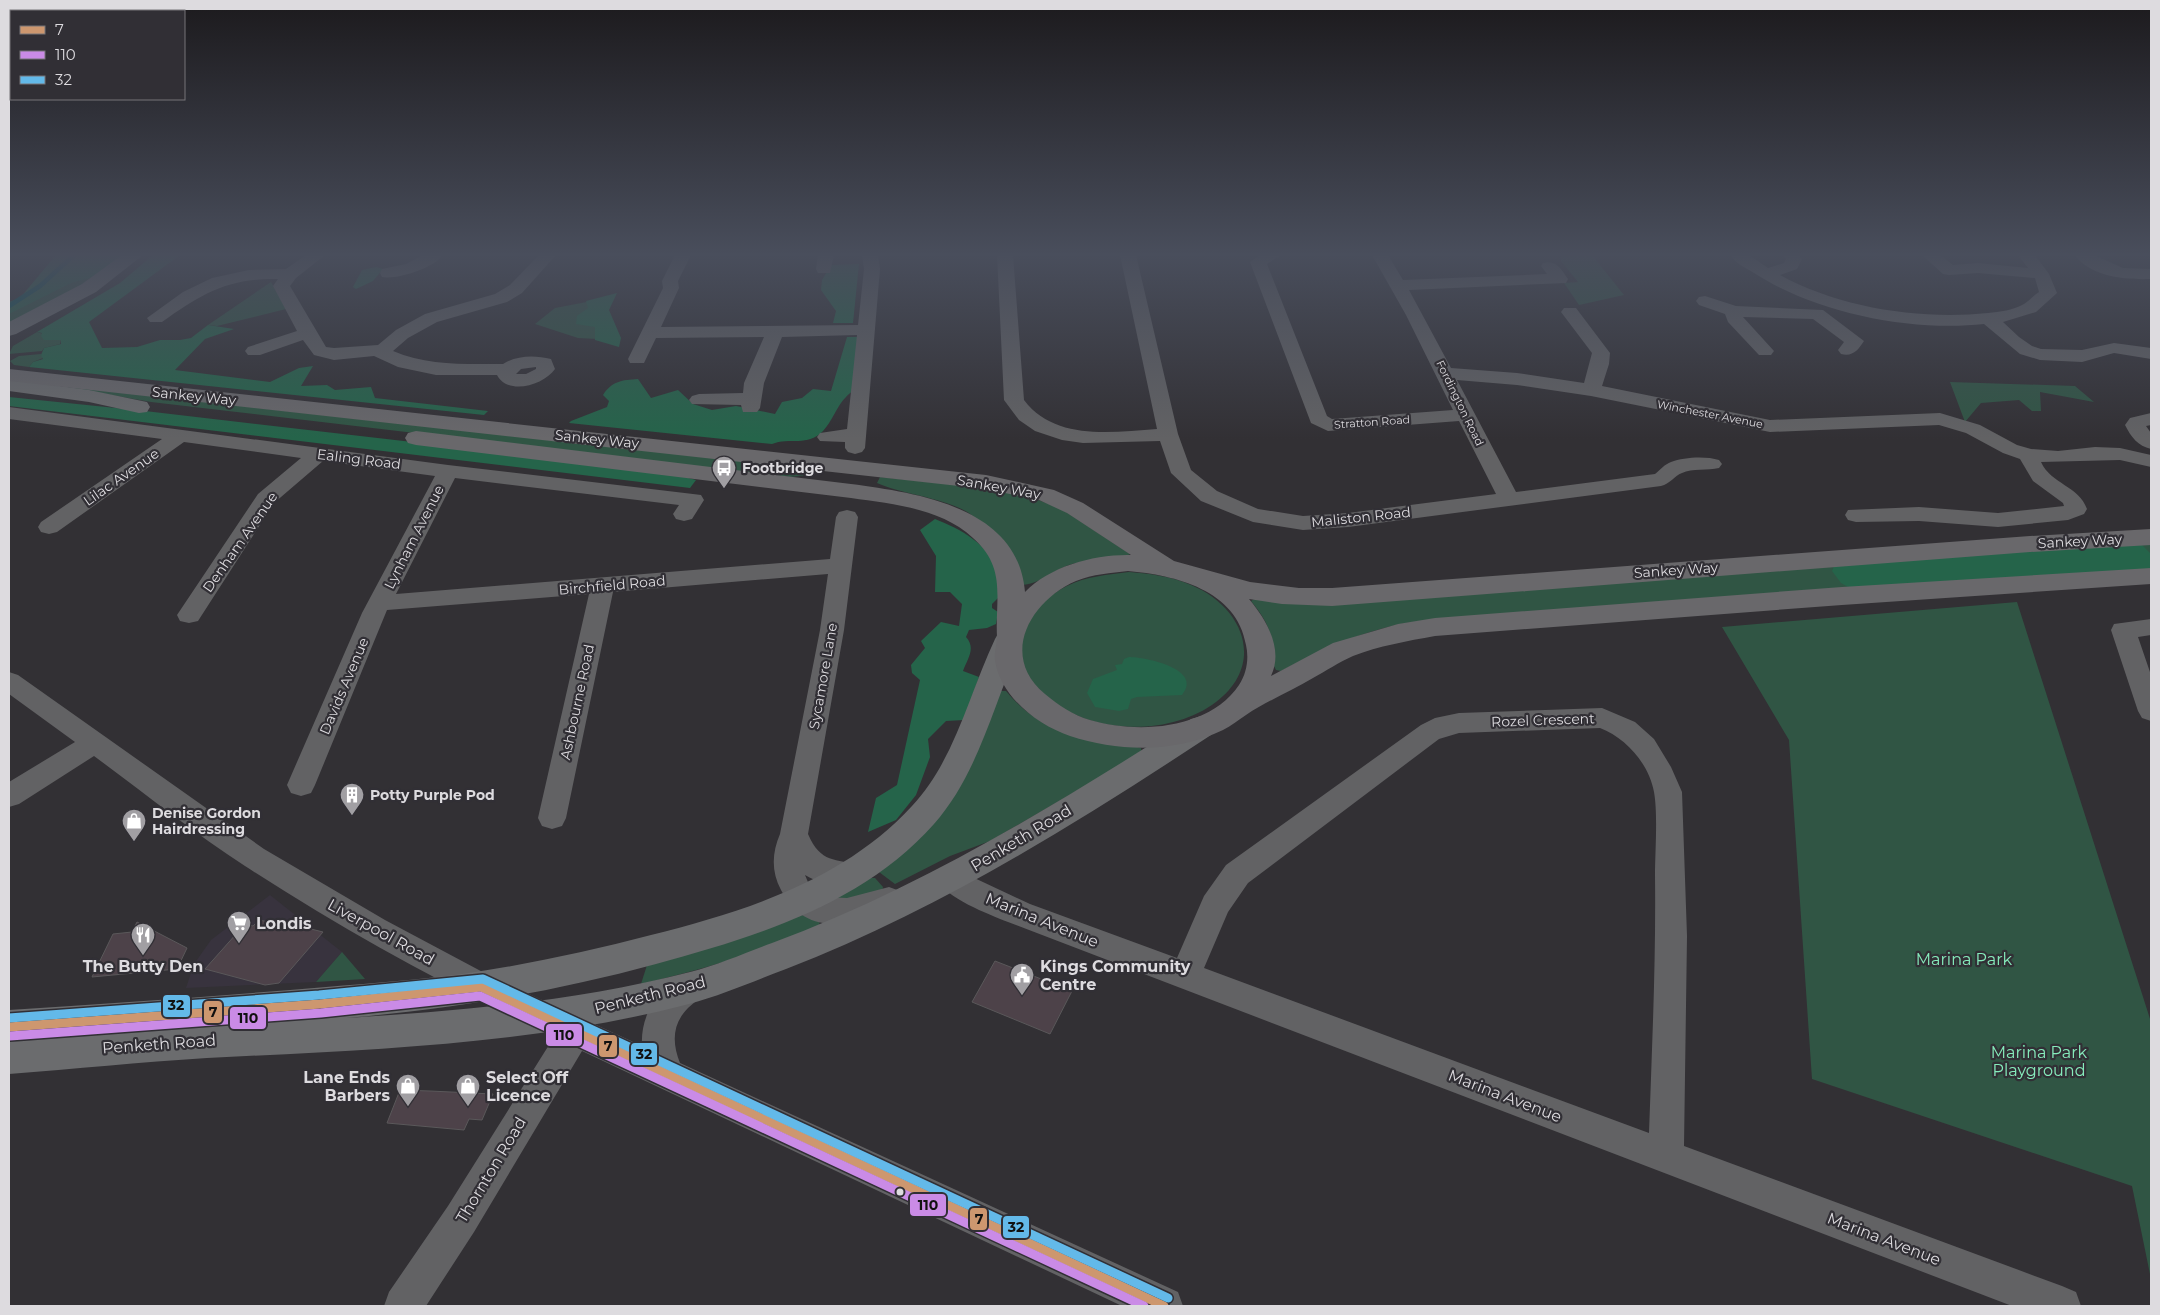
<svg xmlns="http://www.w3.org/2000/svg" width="2160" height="1315" viewBox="0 0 2160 1315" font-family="Montserrat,sans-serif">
	<rect width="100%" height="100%" fill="#323034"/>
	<polygon fill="#38333e" points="270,895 342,952 316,982 186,988 194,964 211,940"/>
	<g fill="#305544">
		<polygon points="129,255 41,313 9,326 9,303"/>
		<polygon points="1562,255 1592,255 1624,295 1579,305 1564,283 1578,282 1561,261"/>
		<polygon points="271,282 286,309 217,326 208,325"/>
		<polygon points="597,300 598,339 578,338 535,324 555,308"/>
		<polygon points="37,332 61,340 60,344 44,348 42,351 9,354 13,346"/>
		<polygon points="41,354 43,358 33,362 29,367 14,365 10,361 19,356"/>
		<polygon points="1950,382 2075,386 2094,402 2040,392 2041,411 2032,411 2019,400 1981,403 1965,422"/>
		<polygon points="60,386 822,470 822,471 811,475 789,477 151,402"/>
		<path d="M880,477L977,487L1027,496L1060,508L1130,554C1117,562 1087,560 1072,564C1055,569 1038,585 1021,585C1007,565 991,535 975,518C956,499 903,495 877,483Z"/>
		<path d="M2151,542V569L1406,623C1359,632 1324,649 1281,671L1276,670L1274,666C1273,636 1270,624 1251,601L1256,598Z"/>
		<path d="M1129,572C1150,574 1171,576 1191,585C1244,607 1266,664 1216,702C1169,738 1084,735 1042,692C1038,688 1032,683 1029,678C1008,641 1032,603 1067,586C1086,576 1108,575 1129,572Z"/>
		<polygon points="2017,602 2151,1022 2151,1279 2132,1186 1812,1079 1789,740 1722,627"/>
		<path d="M999,691H1006C1039,732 1087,743 1137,747L1141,748L1142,753L990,841L950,856L895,884L879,872Z"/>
		<polygon points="867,878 875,878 883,887 882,891 857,900 832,899"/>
		<path d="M802,915L820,920L819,926C762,953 702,969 641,984L647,965Z"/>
		<polygon points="342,952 365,979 316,982"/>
	</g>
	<g fill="#25644a">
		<polygon points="56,255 128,255 101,275 71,283 9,314 9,302 20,298"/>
		<polygon points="153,255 180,255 89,322 102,348 137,347 160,340 180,340 191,338 208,325 234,329 205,339 175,370 270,382 299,368 313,366 301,386 327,385 335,390 371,387 375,398 488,411 484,415 29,367 33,362 43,359 41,355 44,348 61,344 61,340 44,340 41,336 42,333 37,332 120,283"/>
		<polygon points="859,264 853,323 833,323 836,311 821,290 822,280 831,265"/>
		<polygon points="376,267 383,269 373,281 356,289 353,287 362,270"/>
		<polygon points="617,293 609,310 621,338 619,347 595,340 595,327 576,324 577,316 588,308 586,301"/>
		<path d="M847,337H859L853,391C837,402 835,418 823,431C808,447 789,437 772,444L569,423L571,421L607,407L609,401L603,395C612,381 622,380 638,379L651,398L678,390L693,404L712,410L736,406L775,414L782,402L802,398L813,389L831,391Z"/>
		<polygon points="9,397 145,411 662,471 696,480 690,488 9,406"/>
		<path d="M935,519C960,529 990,544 998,573C1000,580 999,589 1000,596L992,604V608L998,612L996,624L987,628L969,630L966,637C976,648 968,658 963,671L979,677L964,720L946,721L928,739L930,757L916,795L896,820L868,832L876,798L897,785L920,680L912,673L911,665L925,648L921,641L941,622L959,626L962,604L950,592H935L936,556L920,530Z"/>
		<polygon points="2139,542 2151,554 2151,569 1850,588 1841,583 1832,571 1835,564"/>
		<path d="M1129,657C1145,657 1204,669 1182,695L1137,697L1131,699L1128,709L1119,711L1095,707L1087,693L1093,679L1117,670L1115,665L1122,664L1124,659Z"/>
	</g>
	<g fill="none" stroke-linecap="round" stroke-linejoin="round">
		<polyline stroke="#045257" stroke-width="4.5" points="9,306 40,286 74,255"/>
	</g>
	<g fill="#4d4249" stroke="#5a585a">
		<polygon points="271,919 323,932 279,983 265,985 205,969 245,924 253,926 259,920 269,922"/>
		<polygon points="137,922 187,948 177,969 92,977 113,934 132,932"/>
		<polygon points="995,961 1072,991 1050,1034 972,1002"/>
		<polygon points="400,1090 430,1091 493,1094 482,1120 469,1119 464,1130 387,1123"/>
	</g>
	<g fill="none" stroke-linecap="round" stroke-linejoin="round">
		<g fill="#626264" fill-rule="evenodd">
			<path d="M306,255H325L296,278L290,286L326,347L334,348L378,345L396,330L425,314L495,294L510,285L539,255H556L522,293L507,302L437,322L408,338L393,351C428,366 465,364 503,364C517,355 535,355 551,359L555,369C544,385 508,396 497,375H436L398,367L374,356L334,360L314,355L303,340L260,355H248L245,351L248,347L297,331L273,286L278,279C228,278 201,294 162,322H150L147,318L183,292L212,278L249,270L286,269ZM536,367V369L526,374H516L521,369Z"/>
			<path d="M423,255H443C434,268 397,280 382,277L380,273L382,269L406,264Z"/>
			<polygon points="675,255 691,255 678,281 679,288 661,327 858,325 864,269 862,255 878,255 880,269 865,448 862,452 855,454 848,452 845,448 845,442 820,441 817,437 820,433 847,429 857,335 782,337 764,383 760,408 757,412 743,412 741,405 692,404 689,400 692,396 699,394 743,393 744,383 764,337 656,338 644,363 630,363 628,359 663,288 662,281"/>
			<polygon points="818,255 834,255 830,273 818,273 816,269"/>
			<path d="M997,255H1013L1024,400C1055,441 1111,432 1157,429L1120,255H1136L1178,434L1191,470L1217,491L1258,509L1303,516L1348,513L1496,494L1459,421L1328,431L1311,423L1250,262L1260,255H1281L1267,264L1327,416L1332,419L1453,410L1406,315L1372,255H1388L1403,280L1547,274L1541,266L1543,263C1556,259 1562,270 1568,279L1566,283L1409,290L1451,368L1517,373L1584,383L1592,353L1561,312L1564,308H1576L1610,353L1609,364L1602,386L1770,420L1940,413L1980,425L2017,445L2031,449L2058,451L2095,447L2120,448L2151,455V467L2120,460L2041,462C2051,484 2079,486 2087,509L2084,514L2068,520L1998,527L1919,521L1856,522L1848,520L1845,515L1848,510L1919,507L1998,513L2064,506L2063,503L2033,481L2020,459L2003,453L1966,433L1939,425L1770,432L1591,396L1517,385L1457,380L1516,492L1655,474C1660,470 1665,464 1671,462C1684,457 1706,456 1719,460L1722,464L1719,468C1708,471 1692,468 1682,473C1674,476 1670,484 1661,486L1348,527L1303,530L1253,522L1201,501L1171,473L1160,441L1083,443L1062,440L1035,431L1019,420L1004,400Z"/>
			<path d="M1730,255H1749L1768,268L1784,263L1786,259L1783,255H1799L1802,259L1797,269L1780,275C1840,308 1920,320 1988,313C1999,312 2014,310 2024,304C2030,300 2034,295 2039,292L2035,278L1978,273L1949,275L1943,274L1922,255H1940L1953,265L1978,263L2028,268L2018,255H2035L2049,274L2057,293L2036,312L2003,322L2019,337L2032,346L2041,349L2082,350L2114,343L2151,348V359L2114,353L2082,362L2040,360L2020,354L1984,324C1911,332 1816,313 1754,273C1746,268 1735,263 1730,255Z"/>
			<path d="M2075,255H2094L2123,268L2151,269V279C2127,280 2090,277 2075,255Z"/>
			<path d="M1705,296L1736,306L1823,310L1864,341C1858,350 1853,357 1841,354L1838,350L1844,342L1813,319L1743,317L1774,351L1771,355H1759L1728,322L1725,314L1699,305L1696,301L1699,297Z"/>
			<path d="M9,407L448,465L693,494L701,495L704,500L692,519L684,521L676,519L673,514L679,505L455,478L396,594L830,559L836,517L839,512L847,510L855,512L858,517L844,630L808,834C821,864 835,858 861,866L865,875L861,884C842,890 822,885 805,875L810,887L823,897L847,898L889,887L900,891L904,900L900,909C856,924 806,940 781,890C771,871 772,853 780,834L820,630L828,574L613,592L566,818L562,826L552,829L542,826L538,818L589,594L387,610L315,785L311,793L301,796L291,793L287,785L362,613L435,476L323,461L274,503L198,621L189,623L180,621L177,615L258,494L301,458L184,442L57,532L49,534L41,532L38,527L41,522L162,439L9,419Z"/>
			<path d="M2151,413V425L2146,426L2151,433V449C2138,446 2131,437 2125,425L2130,418Z"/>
			<polygon points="2151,619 2151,635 2138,637 2151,675 2151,721 2142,718 2138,711 2111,630 2114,624"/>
			<path d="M9,672L18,675L264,849L385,920L492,977L642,1046C640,1013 660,985 690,974L701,978L706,988C701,998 696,1001 688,1008C672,1024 672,1043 680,1063L1178,1292L1183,1306H1122L582,1051L474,1232L426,1306H384L389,1292L448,1206L554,1037C447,987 343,930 245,866C193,832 144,793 94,756L19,804L9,807V782L75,742L9,694Z"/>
			<path d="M1602,708L1635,722L1654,739L1671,767L1682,792L1687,936L1684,1146L2062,1286L2076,1292L2081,1306H2012L1008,922C988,914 946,898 936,879L940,870L951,867L1030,904L1177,958L1204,896L1226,865L1421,725L1435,718L1459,713ZM1600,728C1626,738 1649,764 1654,792C1658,814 1655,852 1655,876C1656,962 1652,1047 1649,1133L1204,968L1228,912L1248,883L1439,739L1459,733Z"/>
		</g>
		<g fill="#6b6c6e" fill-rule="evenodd">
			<polygon points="122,255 143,255 96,292 16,334 9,336 9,322 82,284"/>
			<polygon points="9,379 89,390 147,402 150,407 147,412 139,413 89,402 9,391"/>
			<path d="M1009,630L1019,632L1023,639C994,700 980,772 934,824C863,904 756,937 656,964C553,992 452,1009 346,1018C461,1011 578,1001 690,972C718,965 745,953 772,943C921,888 1057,804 1191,719L1201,716L1211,719L1216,727L1211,735C1076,824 938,910 786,969C754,981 722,995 689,1004C532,1045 368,1050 207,1058C140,1062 75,1069 9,1074V1010C115,1003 221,996 326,987C372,983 417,980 462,974C526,965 589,951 651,935C746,911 844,880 912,806C955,760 969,694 995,639L999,632Z"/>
		</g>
		<path fill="#69686b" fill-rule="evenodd" d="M9,369L986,475L1054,490L1083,503L1174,561L1250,582L1299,588H1332L2030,536L2151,529V545L2030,552L1332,606L1282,604L1249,599C1266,619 1284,649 1271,676L1333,643L1398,624L1435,618L1842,587L2151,568V584L1842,605L1435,636C1407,641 1379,646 1353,656C1339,662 1326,671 1313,678C1291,691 1267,701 1246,715C1238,720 1231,726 1223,730C1175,753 1120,752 1070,736C1037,725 1000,696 995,660C994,652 997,644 997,637C995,598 1007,568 973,538C941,508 892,504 851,498L416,445L408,443L405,438L408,433L416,431L851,484C918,493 1018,507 1025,592C1050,566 1095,554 1131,555L1067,513L1039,500L986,489L9,381ZM1128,571C1175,575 1237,590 1246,645C1249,658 1247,673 1239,685C1209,730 1137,734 1090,720C1073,715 1058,705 1045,694C999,656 1030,601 1076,581C1093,574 1111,573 1128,571Z"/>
		<defs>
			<polyline id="bus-1" points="9,1027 320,1004 481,987 1164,1306"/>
			<polyline id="bus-2" points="10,1036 321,1013 480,996 1144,1306"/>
			<polyline id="bus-3" points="9,1018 319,995 483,979 1168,1298"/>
		</defs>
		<use href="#bus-1" stroke="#312f35" stroke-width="12"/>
		<use href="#bus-2" stroke="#312f35" stroke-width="12"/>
		<use href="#bus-3" stroke="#312f35" stroke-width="12"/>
		<use href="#bus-1" stroke="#cd976f" stroke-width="9"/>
		<use href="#bus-2" stroke="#ca8be6" stroke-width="9"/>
		<use href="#bus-3" stroke="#63b9e9" stroke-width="9"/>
	</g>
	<linearGradient id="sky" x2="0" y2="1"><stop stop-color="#1c1a1d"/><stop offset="0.58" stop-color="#494e5c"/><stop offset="1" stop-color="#494e5c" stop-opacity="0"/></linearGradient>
	<rect width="2160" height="439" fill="url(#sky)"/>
	<defs>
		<symbol id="bus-pin" viewBox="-11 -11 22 30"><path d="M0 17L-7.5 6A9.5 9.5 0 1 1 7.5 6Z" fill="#a19fa3" stroke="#312f35"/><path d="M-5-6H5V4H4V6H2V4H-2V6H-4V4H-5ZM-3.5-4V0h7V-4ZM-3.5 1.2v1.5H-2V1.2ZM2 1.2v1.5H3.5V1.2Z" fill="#fff"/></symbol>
		<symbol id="building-pin" viewBox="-11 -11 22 30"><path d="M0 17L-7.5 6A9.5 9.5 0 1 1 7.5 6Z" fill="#a19fa3" stroke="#312f35"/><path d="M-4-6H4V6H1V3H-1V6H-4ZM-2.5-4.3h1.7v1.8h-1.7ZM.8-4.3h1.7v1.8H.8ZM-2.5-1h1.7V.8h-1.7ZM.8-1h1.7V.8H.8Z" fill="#fff"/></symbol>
		<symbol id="shop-pin" viewBox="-11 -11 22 30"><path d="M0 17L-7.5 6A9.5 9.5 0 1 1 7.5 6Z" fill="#a19fa3" stroke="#312f35"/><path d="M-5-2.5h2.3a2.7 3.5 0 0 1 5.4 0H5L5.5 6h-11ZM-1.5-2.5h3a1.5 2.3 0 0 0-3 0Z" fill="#fff"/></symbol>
		<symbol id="supermarket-pin" viewBox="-11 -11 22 30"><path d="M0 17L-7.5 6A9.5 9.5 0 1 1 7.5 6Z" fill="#a19fa3" stroke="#312f35"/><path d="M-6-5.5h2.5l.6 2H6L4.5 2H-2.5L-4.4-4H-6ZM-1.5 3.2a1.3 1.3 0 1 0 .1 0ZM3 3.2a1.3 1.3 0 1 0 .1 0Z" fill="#fff"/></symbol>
		<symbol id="restaurant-pin" viewBox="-11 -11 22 30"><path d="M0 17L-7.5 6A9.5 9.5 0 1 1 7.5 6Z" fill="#a19fa3" stroke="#312f35"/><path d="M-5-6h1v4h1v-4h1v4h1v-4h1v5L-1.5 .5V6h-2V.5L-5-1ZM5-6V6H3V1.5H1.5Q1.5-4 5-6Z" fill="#fff"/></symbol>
		<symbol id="civic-pin" viewBox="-11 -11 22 30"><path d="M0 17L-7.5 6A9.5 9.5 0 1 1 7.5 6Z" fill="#a19fa3" stroke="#312f35"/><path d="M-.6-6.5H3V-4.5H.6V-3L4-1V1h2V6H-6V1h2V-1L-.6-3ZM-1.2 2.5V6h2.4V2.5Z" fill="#fff"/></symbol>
	</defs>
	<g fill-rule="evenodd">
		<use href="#bus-pin" x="710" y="454" width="28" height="38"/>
		<use href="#building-pin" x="338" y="781" width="28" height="38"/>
		<use href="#shop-pin" x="120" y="807" width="28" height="38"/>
		<use href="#supermarket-pin" x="225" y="909" width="28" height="38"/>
		<use href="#restaurant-pin" x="129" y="921" width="28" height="38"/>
		<use href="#civic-pin" x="1008" y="961" width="28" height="38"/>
		<use href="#shop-pin" x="394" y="1072" width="28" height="38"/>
		<use href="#shop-pin" x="454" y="1072" width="28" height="38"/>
	</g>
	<circle fill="#dddbdf" stroke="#312f35" stroke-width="2" cx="900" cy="1192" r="4.5"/>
	<g text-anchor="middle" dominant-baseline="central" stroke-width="4.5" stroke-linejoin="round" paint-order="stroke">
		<g font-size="11" fill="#dddbdf" stroke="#312f35">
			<text transform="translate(1460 403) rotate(64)">Fordington Road</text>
			<text transform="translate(1710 414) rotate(11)">Winchester Avenue</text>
			<text transform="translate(1372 422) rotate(-4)">Stratton Road</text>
		</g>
		<g font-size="14" fill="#dddbdf" stroke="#312f35">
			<text transform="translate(194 396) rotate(6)">Sankey Way</text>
			<text transform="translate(597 439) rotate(6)">Sankey Way</text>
			<text transform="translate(359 459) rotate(7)">Ealing Road</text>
			<text transform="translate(121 477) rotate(-35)">Lilac Avenue</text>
			<text transform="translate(999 487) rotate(10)">Sankey Way</text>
			<text transform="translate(1361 517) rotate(-6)">Maliston Road</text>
			<text transform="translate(414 537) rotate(-63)">Lynham Avenue</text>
			<text transform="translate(2080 541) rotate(-3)">Sankey Way</text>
			<text transform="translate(240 542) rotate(-55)">Denham Avenue</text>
			<text transform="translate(1676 570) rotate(-4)">Sankey Way</text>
			<text transform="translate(612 585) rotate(-5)">Birchfield Road</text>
			<text transform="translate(823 676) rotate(-80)">Sycamore Lane</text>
			<text transform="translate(344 686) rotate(-67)">Davids Avenue</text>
			<text transform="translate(577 702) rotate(-78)">Ashbourne Road</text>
			<text transform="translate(1543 720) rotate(-2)">Rozel Crescent</text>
		</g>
		<g font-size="14" font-weight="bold" fill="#dddbdf" stroke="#312f35" text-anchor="start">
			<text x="742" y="468">Footbridge</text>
			<text x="370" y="795">Potty Purple Pod</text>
			<text x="152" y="813">Denise Gordon<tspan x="152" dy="16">Hairdressing</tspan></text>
		</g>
		<g font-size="16" fill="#dddbdf" stroke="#312f35">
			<text transform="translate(1021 838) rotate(-31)">Penketh Road</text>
			<text transform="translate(1042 920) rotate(22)">Marina Avenue</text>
			<text transform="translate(381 932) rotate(29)">Liverpool Road</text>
			<text transform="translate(650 995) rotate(-14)">Penketh Road</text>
			<text transform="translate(159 1044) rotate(-4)">Penketh Road</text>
			<text transform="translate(1505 1096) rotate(21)">Marina Avenue</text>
			<text transform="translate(491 1170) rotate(-59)">Thornton Road</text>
			<text transform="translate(1884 1239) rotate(21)">Marina Avenue</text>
		</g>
		<g font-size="16" font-weight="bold" fill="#dddbdf" stroke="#312f35" text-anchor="start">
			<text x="256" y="923">Londis</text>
			<text x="143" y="966" text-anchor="middle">The Butty Den</text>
			<text x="1040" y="966">Kings Community<tspan x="1040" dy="18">Centre</tspan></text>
			<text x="390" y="1077" text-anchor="end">Lane Ends<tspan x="390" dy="18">Barbers</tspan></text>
			<text x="486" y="1077">Select Off<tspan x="486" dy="18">Licence</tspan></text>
		</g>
		<g font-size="16" fill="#86ecbc" stroke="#312f35">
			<text x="1964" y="959">Marina Park</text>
			<text x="2039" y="1052">Marina Park<tspan x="2039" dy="18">Playground</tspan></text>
		</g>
	</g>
	<g stroke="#312f35" stroke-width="2">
		<rect x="162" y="994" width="29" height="24" rx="5" fill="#63b9e9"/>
		<rect x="203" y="1000" width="20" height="24" rx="5" fill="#cd976f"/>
		<rect x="229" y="1006" width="38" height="24" rx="5" fill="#ca8be6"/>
		<rect x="545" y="1023" width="38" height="24" rx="5" fill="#ca8be6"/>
		<rect x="598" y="1034" width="20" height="24" rx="5" fill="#cd976f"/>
		<rect x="630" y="1042" width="28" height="24" rx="5" fill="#63b9e9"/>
		<rect x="909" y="1193" width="38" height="24" rx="5" fill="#ca8be6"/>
		<rect x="969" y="1207" width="19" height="24" rx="5" fill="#cd976f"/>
		<rect x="1002" y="1215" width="28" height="24" rx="5" fill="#63b9e9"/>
	</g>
	<g font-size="14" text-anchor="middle" font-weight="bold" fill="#111">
		<text x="176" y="1010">32</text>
		<text x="213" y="1017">7</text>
		<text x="248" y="1023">110</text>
		<text x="564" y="1040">110</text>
		<text x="608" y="1051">7</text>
		<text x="644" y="1059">32</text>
		<text x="928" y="1210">110</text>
		<text x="979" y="1224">7</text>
		<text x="1016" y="1232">32</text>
	</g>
	<rect width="2160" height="1315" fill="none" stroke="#dddbdf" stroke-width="20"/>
	<rect x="10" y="10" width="175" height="90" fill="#312f35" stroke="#767479"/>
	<rect x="20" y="26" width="25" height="8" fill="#cd976f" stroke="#767479"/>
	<text x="55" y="35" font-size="15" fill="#dddbdf">7</text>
	<rect x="20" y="51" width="25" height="8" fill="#ca8be6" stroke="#767479"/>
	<text x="55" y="60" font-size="15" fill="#dddbdf">110</text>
	<rect x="20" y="76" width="25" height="8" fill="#63b9e9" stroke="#767479"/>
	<text x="55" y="85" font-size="15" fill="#dddbdf">32</text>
</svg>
